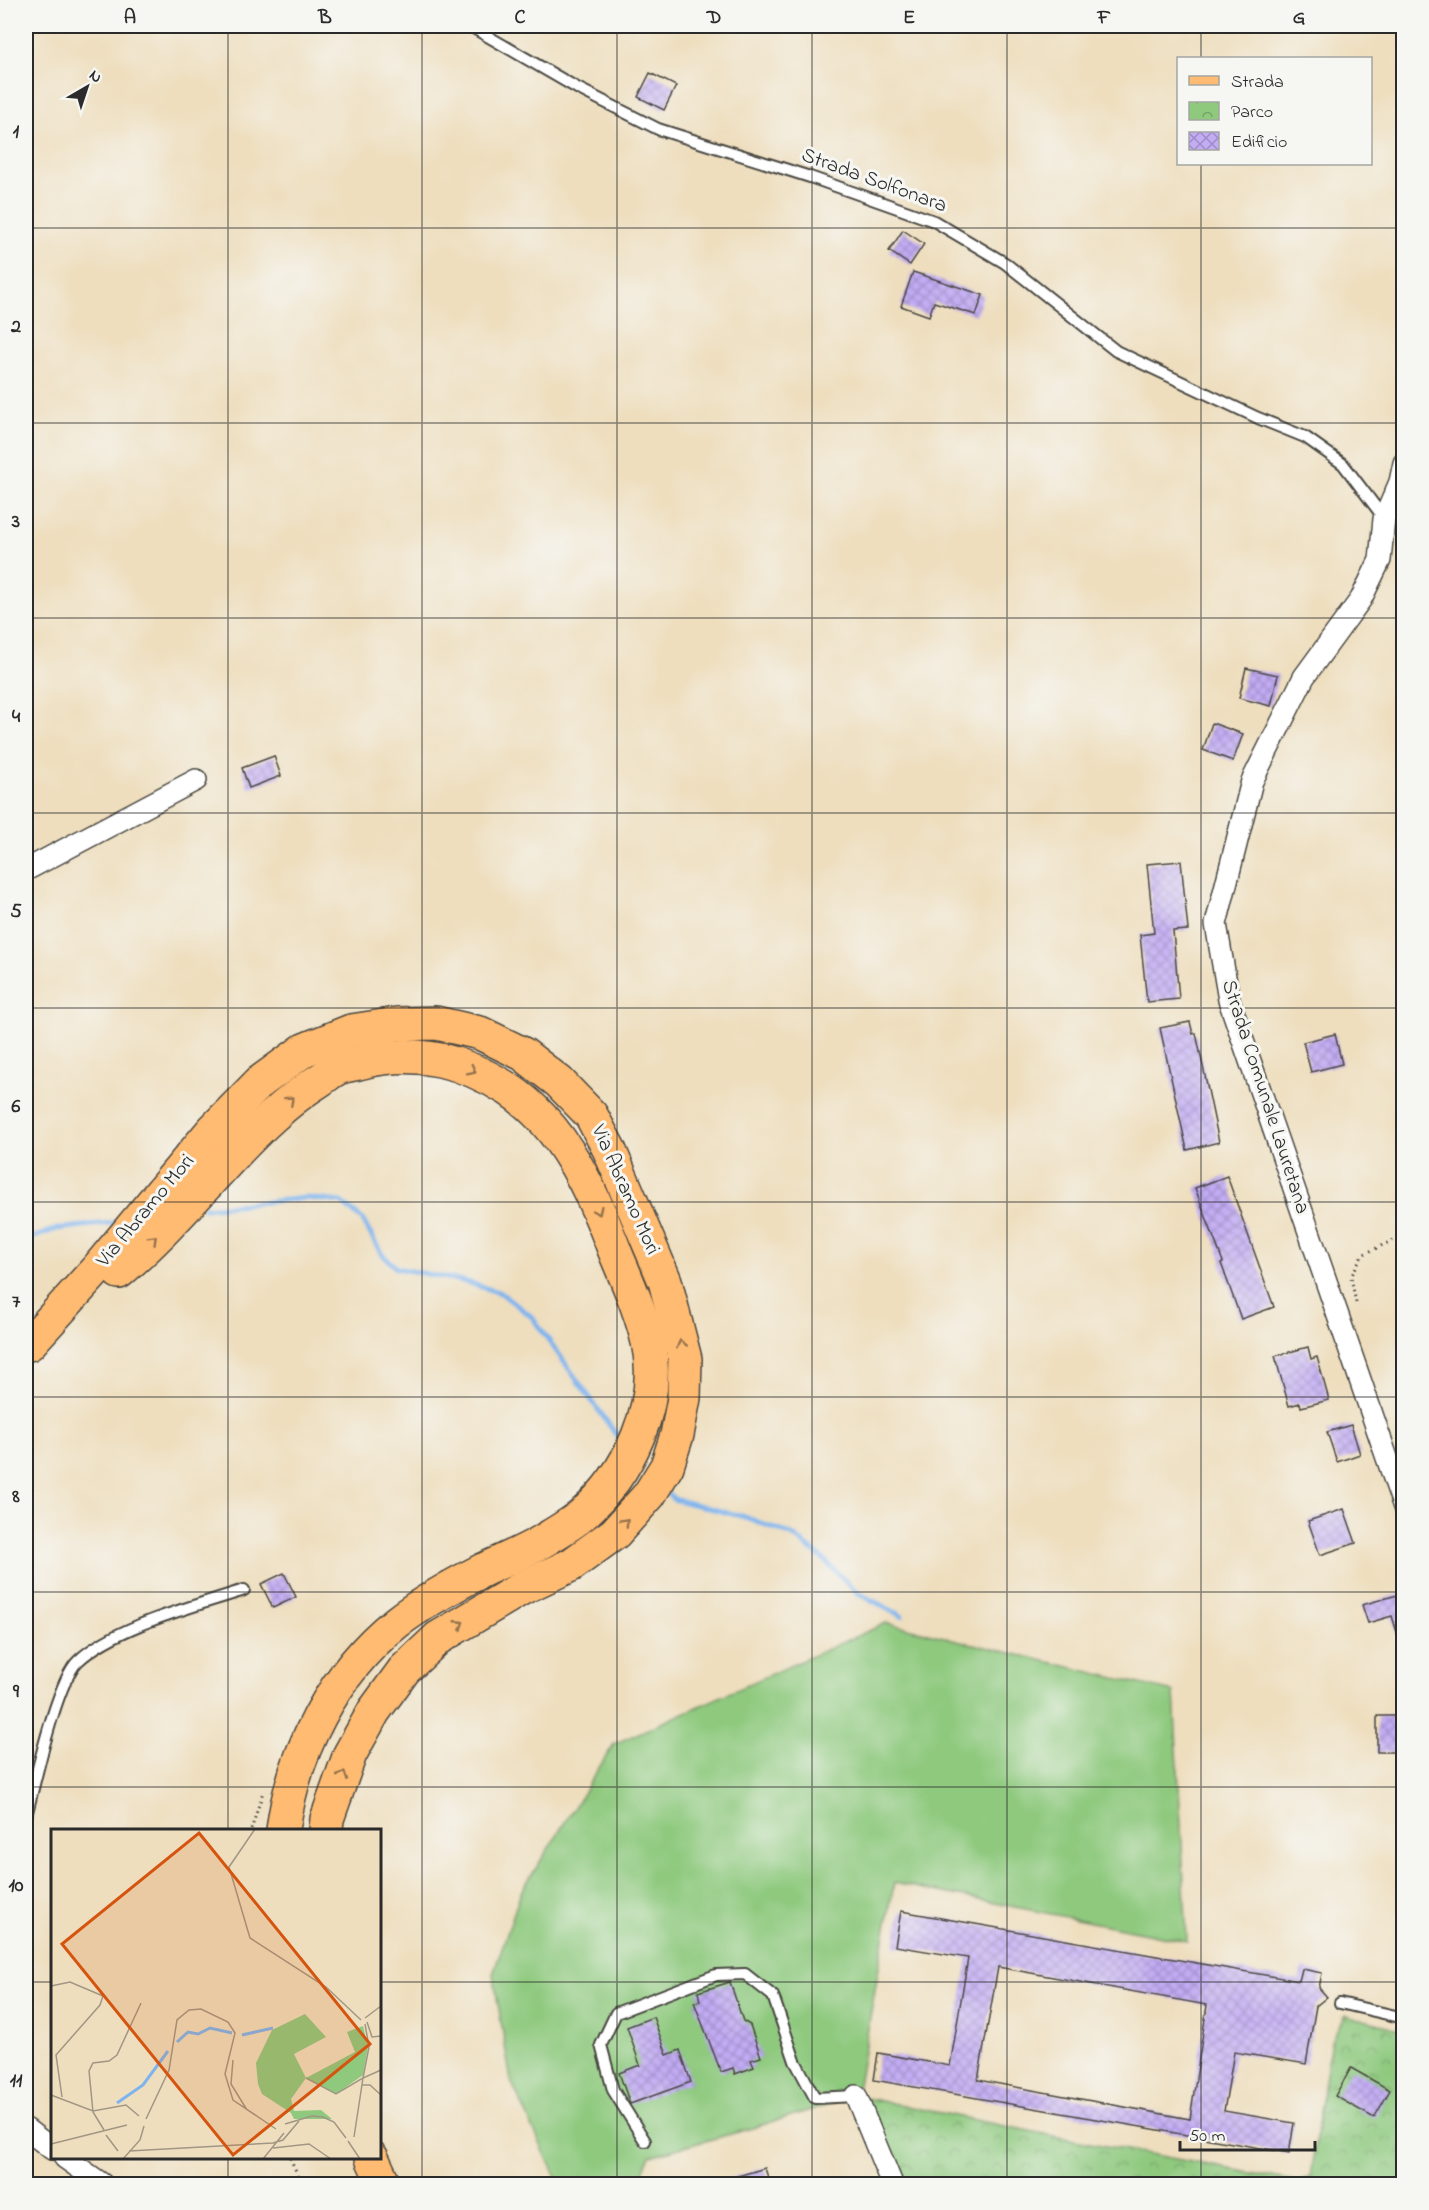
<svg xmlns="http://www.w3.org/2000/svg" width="1429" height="2210" viewBox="0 0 1429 2210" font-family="'Indie Flower',sans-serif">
	<defs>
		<pattern id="park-crowns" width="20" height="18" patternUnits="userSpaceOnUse" patternTransform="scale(1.5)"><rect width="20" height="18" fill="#8ec97e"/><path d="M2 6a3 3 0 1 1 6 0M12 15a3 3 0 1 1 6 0" fill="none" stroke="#74a367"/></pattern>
		<pattern id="building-cross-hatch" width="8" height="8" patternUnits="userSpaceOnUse" patternTransform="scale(1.5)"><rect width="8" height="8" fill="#c2acf4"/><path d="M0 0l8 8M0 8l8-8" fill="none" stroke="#9e8cc6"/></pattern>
	</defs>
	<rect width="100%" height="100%" fill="#f6f6f2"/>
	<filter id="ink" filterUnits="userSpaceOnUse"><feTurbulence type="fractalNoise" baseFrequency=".0167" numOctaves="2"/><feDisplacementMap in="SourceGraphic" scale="12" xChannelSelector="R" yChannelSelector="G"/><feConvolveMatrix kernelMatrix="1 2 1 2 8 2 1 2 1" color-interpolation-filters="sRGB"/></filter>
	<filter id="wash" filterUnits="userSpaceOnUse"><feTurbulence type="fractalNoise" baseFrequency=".008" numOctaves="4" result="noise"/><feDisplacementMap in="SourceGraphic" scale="24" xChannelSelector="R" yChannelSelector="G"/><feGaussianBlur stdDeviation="1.35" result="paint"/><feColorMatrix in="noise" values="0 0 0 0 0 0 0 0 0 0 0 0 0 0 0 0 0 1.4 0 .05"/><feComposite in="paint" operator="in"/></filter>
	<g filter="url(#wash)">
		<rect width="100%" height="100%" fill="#eedebe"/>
		<polygon fill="#8ec97e" stroke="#5c7a54" stroke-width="1.5" points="886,1623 1174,1692 1187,1941 894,1883 856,2096 749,2129 650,2156 637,2184 559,2184 511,2081 493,1974 521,1892 614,1744"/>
		<polygon fill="url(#park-crowns)" stroke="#5c7a54" stroke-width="1.5" points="1345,2015 1403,2030 1403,2184 892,2184 856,2096 1074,2140 1299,2182 1310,2177 1331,2041"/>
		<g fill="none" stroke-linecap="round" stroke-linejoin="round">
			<g stroke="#7eb4ed" stroke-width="5">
				<polyline points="204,1208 306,1198 341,1202 362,1219 381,1253 396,1268 463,1281 501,1293 532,1317 620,1440"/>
				<polyline points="26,1240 57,1229 118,1222"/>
				<polyline points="669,1494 673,1499 745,1517 792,1535 822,1558 858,1593 902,1616"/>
			</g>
		</g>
		<g id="blocks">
			<g fill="url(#building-cross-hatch)" fill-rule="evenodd">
				<polygon points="650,73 676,86 664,110 638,97"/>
				<polygon points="903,230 924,244 910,265 889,251"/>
				<polygon points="913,272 983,295 976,315 934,302 929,316 901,306"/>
				<polygon points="1246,668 1278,675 1271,706 1239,698"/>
				<polygon points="1212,723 1243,734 1233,761 1203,750"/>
				<polygon points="274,756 281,776 249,788 242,768"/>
				<polygon points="1181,861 1188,930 1173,931 1179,999 1147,1002 1140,935 1154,933 1147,864"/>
				<polygon points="1190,1022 1193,1034 1196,1033 1219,1142 1187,1150 1160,1028"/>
				<polygon points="1335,1034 1342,1064 1311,1072 1303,1042"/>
				<polygon points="1227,1176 1274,1307 1241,1319 1221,1263 1223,1262 1195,1188"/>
				<polygon points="1308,1347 1311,1359 1317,1357 1329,1400 1301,1407 1300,1403 1289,1406 1275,1356"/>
				<polygon points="1351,1425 1360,1454 1337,1462 1327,1432"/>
				<polygon points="1344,1509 1356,1543 1320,1555 1308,1521"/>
				<polygon points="284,1573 296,1597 273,1608 261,1584"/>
				<polygon points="1404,1593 1404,1641 1400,1642 1392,1616 1368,1623 1362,1605"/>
				<rect x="1377" y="1716" width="27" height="36"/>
				<path d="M901,1911L1299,1981L1302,1969L1322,1973L1319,1988L1327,1997L1316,2006L1306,2064L1234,2052L1224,2111L1294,2123L1289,2153L874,2080L878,2053L950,2066L968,1958L895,1946ZM998,1967L1207,2005L1190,2119L978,2080Z"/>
				<polygon points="730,1982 743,2021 750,2025 761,2057 751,2060 754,2067 735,2074 733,2068 721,2072 694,2002 700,2001 698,1992"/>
				<polygon points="653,2017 667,2055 680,2050 691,2082 630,2104 619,2073 640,2065 627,2027"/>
				<polygon points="1351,2068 1390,2090 1374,2118 1335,2096"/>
				<polygon points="765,2168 770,2184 722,2184 721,2181"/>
			</g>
		</g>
	</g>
	<g filter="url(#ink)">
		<use href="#blocks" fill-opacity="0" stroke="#484641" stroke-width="1.5"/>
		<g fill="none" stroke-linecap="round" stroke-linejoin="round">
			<defs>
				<g id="service">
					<polyline points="470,26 577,88 658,129 810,177 934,221 1005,263 1116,351 1258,418 1305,437 1343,464 1384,518"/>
					<path d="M26,1816C35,1783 56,1682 78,1661C115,1626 196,1606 244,1590"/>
					<polyline points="1340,2003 1404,2018"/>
					<polyline points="645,2141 613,2090 601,2045 616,2013 716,1975 745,1974 773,1996 795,2061 815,2098 856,2096"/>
				</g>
				<g id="minor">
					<polyline points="1404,463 1400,482 1384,519 1380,560 1361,599 1304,677 1252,781 1216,924 1229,1000 1404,1507"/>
					<polyline points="26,870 196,780"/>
					<polyline points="856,2096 892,2184"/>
					<polyline points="26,2129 52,2149"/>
					<polyline points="65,2158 102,2184"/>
				</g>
				<g id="primary">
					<path d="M119,1272C158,1239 194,1198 229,1160C257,1130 285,1102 320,1080C326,1076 332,1071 338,1068C346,1065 357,1064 366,1061C419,1049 463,1061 508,1089C565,1126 593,1194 616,1254C628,1283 641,1312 648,1342C662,1404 629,1474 582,1515C570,1525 554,1534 541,1542C522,1553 502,1561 483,1570C454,1585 423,1602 397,1622C334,1672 293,1752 283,1830"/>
					<polyline points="29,1344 97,1269 212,1131 260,1082 304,1050 351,1031 397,1024 436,1023 480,1033 523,1054 559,1082 591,1115 609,1149 665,1281 685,1359 684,1398 677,1435 667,1466 649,1495 615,1533 571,1565 522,1588 438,1638 404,1670 374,1711 350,1754 327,1819 326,1830"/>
					<polyline points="372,2158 384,2184"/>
				</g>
			</defs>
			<use href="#service" stroke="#484641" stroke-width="14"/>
			<use href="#minor" stroke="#484641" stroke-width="24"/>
			<use href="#primary" stroke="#484641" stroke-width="36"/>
			<g stroke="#484641" stroke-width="3" stroke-dasharray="1.5 4.5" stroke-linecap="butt">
				<polyline points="1356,1303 1351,1277 1362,1255 1404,1235"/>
				<polyline points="251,1830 263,1792"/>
				<polyline points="290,2158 302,2184"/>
				<polyline points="1299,2182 1328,2184"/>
			</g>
			<use href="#service" stroke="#fff" stroke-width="10"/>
			<use href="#minor" stroke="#fff" stroke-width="21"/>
			<use href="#primary" stroke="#ffbb71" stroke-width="33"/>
		</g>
		<defs><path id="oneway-chevron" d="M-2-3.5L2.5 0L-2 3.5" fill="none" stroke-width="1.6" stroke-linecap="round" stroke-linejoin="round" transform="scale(1.5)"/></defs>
		<g stroke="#95734e">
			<use href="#oneway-chevron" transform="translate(472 1070) rotate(27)"/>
			<use href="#oneway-chevron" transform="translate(290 1100) rotate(-42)"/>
			<use href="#oneway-chevron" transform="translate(598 1211) rotate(65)"/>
			<use href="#oneway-chevron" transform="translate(153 1239) rotate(-45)"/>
			<use href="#oneway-chevron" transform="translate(681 1344) rotate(-105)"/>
			<use href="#oneway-chevron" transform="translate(625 1522) rotate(-47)"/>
			<use href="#oneway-chevron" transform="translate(460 1624) rotate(-33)"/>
			<use href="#oneway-chevron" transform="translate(343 1775) rotate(-71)"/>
		</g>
	</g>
	<path fill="none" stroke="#2b2b2b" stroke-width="1.5" stroke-opacity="0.55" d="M228,26V1830M422,26V2184M617,26V2184M812,26V2184M1007,26V2184M1201,26V58M1201,164V2184M26,228H1404M26,423H1404M26,618H1404M26,813H1404M26,1008H1404M26,1202H1404M26,1397H1404M26,1592H1404M26,1787H1404M26,1982H52M380,1982H1404M228,2158V2184"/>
	<g text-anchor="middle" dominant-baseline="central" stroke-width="6" stroke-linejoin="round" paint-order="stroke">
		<g font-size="21" fill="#2b2b2b" stroke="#f6f6f2">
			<text transform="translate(874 181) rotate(20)">Strada Solfonara</text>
			<text transform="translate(1265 1097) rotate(72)">Strada Comunale Lauretana</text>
			<text transform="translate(625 1190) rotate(66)">Via Abramo Mori</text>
			<text transform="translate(146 1211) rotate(-50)">Via Abramo Mori</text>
		</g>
	</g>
	<g transform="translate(51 1829)">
		<rect width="330" height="330" fill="#eedebe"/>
		<path d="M254,185L275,208L243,225L255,249L240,270L243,282L270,281L281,290H243L240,284L211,265L207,255L205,234L221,201Z" fill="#8ec97e"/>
		<path d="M312,197L317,218L312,246L285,265L255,249L304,223L296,203Z" fill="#8ec97e"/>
		<path fill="none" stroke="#7eb4ed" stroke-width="3" d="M191,206L222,199M126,213L137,203L147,205L159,199L181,204M66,274L92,256L117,222"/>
		<path fill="none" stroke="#a09683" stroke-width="1.5" d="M204,0L178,38L199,109L275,158L310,191M0,157L19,153L52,167L49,176L5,226L11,268M314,189L330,177M316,193L321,208L330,207M182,231L180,255L196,281M255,249L285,265L312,249L318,218L314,195M311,256H319L330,266M0,266L42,282L75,276L88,287M95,290L118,241L126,191L138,181L150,180L177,193L184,204L174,245L182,271L225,300M234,295L261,287L272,288L283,293L295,309M53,301L42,283L38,242L42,234L58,232L66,226L90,174M55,306L67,322M303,308L312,249L330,241M297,312L309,330M0,315L76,296M222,319L258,315L280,330M78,322L222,314L232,311L248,292M72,330L89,311L93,297M212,330L233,304"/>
		<path fill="#d5540f" fill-opacity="0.15" stroke="#d5540f" stroke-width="3" d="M148,4L319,215L182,326L11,115Z"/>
		<rect width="330" height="330" fill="none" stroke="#2b2b2b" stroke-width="3"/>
	</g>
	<rect width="1429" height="2210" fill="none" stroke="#f6f6f2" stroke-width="66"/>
	<rect x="1177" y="57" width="195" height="108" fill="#f6f6f2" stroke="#a5a5a2" stroke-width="1.5"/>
	<rect x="1189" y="76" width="30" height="9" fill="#ffbb71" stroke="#a5a5a2" stroke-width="1.5"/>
	<text x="1231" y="87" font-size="18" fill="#2b2b2b">Strada</text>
	<rect x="1189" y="102" width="30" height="18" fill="url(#park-crowns)" stroke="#a5a5a2" stroke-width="1.5"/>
	<text x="1231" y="117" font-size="18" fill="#2b2b2b">Parco</text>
	<rect x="1189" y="132" width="30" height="18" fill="url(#building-cross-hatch)" stroke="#a5a5a2" stroke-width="1.5"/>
	<text x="1231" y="147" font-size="18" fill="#2b2b2b">Edificio</text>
	<g transform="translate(87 87) rotate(39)" stroke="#f6f6f2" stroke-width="4.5" paint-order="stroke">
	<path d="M0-4.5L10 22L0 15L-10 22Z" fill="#2b2b2b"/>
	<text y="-9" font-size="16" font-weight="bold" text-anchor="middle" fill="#2b2b2b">N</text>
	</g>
	<path d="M1180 2141v9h135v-9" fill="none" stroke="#2b2b2b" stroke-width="3"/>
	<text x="1189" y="2141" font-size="18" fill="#2b2b2b" stroke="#f6f6f2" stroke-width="4.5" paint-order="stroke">50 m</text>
	<rect x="33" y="33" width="1363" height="2144" fill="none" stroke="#2b2b2b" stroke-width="2"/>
	<g font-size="20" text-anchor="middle" font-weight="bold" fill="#2b2b2b">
		<text x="130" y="23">A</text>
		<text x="325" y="23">B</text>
		<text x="520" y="23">C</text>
		<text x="714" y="23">D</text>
		<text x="909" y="23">E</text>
		<text x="1104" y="23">F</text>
		<text x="1299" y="23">G</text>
		<text x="16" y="137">1</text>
		<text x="16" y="332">2</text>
		<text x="16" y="527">3</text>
		<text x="16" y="722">4</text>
		<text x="16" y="917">5</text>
		<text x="16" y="1112">6</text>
		<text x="16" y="1307">7</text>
		<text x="16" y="1502">8</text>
		<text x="16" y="1697">9</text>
		<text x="16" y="1891">10</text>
		<text x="16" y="2086">11</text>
	</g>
</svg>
